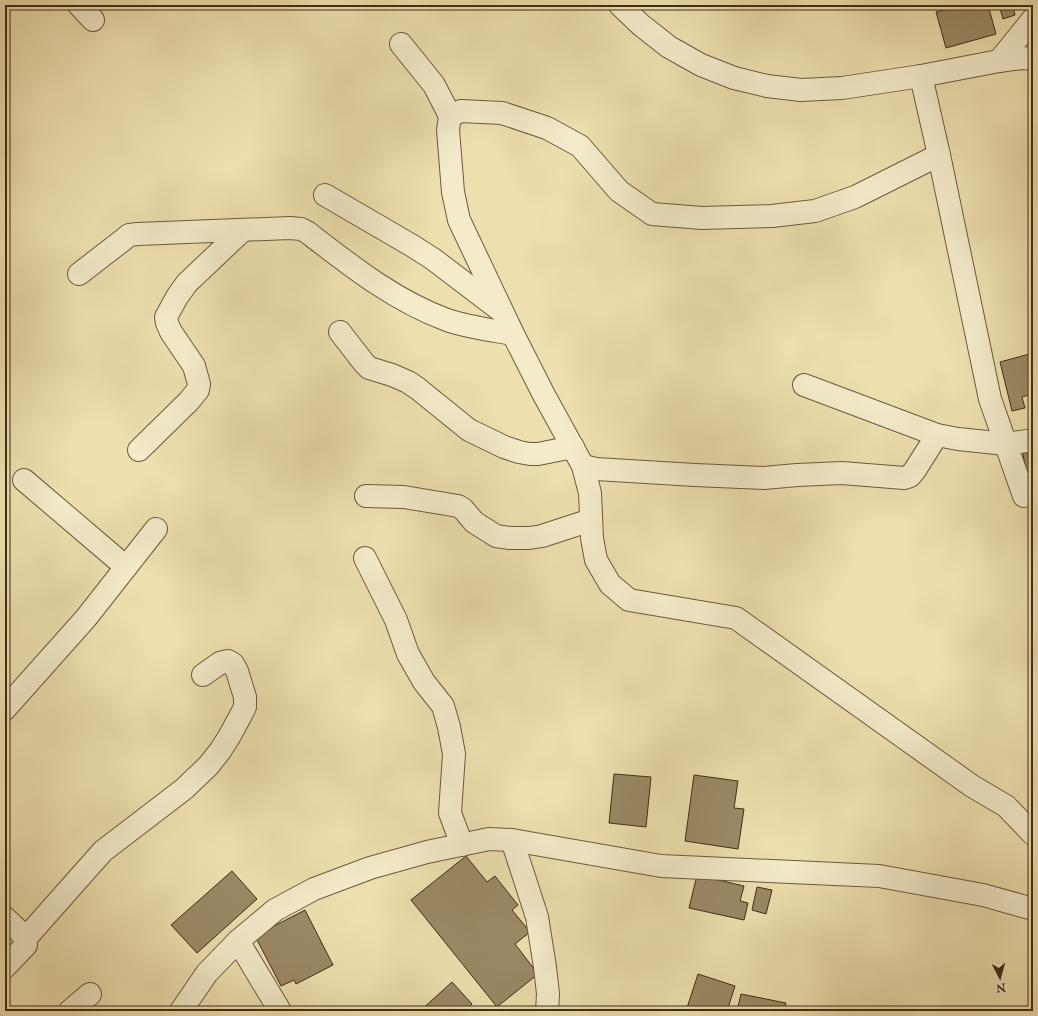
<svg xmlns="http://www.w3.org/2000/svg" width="1038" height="1016" viewBox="0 0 1038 1016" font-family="'IM FELL Double Pica',serif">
	<rect width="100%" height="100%" fill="#ede0ae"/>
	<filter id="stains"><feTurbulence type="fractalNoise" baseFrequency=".005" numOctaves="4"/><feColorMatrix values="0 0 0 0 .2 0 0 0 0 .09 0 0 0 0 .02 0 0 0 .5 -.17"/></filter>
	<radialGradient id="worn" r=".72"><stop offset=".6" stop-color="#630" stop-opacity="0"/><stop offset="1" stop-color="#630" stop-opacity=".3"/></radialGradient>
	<g fill="#9b8a66" stroke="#422c18">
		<polygon points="955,5 988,5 996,34 946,48 936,12 955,7"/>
		<polygon points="999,5 1013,5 1015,15 1003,19"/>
		<polygon points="1033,353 1033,394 1022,397 1025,408 1012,411 1000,362"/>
		<polygon points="1033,452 1033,493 1029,494 1023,453"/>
		<polygon points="614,774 651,777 646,827 609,823"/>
		<polygon points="694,775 738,781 734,808 744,809 738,849 685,841"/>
		<polygon points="466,856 487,882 495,876 518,905 512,910 530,932 515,944 538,974 497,1007 411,900"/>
		<polygon points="232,871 257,899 197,953 171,925"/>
		<polygon points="697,875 744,886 740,901 748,903 744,920 689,908"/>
		<polygon points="757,887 772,890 766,914 752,910"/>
		<polygon points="305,910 333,965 296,984 294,980 281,986 255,936"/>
		<polygon points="698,974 735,986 727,1011 686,1011"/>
		<polygon points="452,982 472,1004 464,1011 420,1011"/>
		<polygon points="741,994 786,1003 784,1011 737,1011"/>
	</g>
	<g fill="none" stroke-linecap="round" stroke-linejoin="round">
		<defs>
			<g id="street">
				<polyline points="79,5 93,20"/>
				<polyline points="620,5 641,25 669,47 701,65 734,78 767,86 801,90 842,88 921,76 999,61 1022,58 1033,59"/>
				<polyline points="401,44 434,85 450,116"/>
				<polyline points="999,61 1033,19"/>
				<polyline points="921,76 939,155 990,399 1024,496"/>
				<polyline points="939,155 855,197 815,211 772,216 702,218 652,214 619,191 580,146 547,128 502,113 461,111 450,116 448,130 453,192 459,220 513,334 544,395 583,466 590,493 592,538 596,560 610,584 629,600 736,618 972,786 1006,806 1033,834"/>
				<polyline points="325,195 411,245 433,259 500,310"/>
				<path d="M79,274L123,240L129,235L138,234L290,228L301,229L307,232C351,266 395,301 447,320C468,327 491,330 513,334"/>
				<polyline points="340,332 364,363 369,368 392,375 408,382 417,388 469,430 504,447 519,452 530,454 538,454 573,447"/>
				<polyline points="804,385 937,435 958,439 1006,444 1033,440"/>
				<polyline points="139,450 189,401 198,390 199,384 194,366 171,332 167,323 166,317 177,297 187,283 243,230"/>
				<polyline points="583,466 596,469 695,475 764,478 797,475 842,473 904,478 910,476 915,470 937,435"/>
				<polyline points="24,480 126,567"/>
				<polyline points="366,496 404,497 458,506 463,509 474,522 496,536 510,538 529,538 542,536 591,520"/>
				<polyline points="365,558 396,620 408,654 424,682 443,706 449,727 454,754 450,813 462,845"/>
				<polyline points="5,709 86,618 156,529"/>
				<polyline points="512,840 537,917 545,967 548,994 547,1011"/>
				<polyline points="5,918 22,934 25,939 26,945 5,967"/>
				<polyline points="25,939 103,851 184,789 209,765 220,751 229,737 242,713 245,707 245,697 237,671 233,664 228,661 220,663 203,675"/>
				<polyline points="238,941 280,1011"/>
				<polyline points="70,1011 90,994"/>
				<polyline points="181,1011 207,973 238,941 275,910 314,889 370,868 427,852 489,839 512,840 661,866 879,876 983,895 1033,909"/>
			</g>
		</defs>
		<use href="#street" stroke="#6d593e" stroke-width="24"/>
		<use href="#street" stroke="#f3ebca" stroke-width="22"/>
	</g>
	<rect width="1038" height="1016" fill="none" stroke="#ede0ae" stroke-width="20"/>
	<rect x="6" y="6" width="1026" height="1004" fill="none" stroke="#422c18" stroke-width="2"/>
	<rect x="10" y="10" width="1018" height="996" fill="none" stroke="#422c18"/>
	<g transform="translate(1000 978) rotate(174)" stroke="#f3ebca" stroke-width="3" paint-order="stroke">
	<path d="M0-3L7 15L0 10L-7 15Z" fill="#422c18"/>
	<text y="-6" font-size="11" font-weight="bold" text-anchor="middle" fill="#422c18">N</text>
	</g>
	<rect width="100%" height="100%" filter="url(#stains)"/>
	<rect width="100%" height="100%" fill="url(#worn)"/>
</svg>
